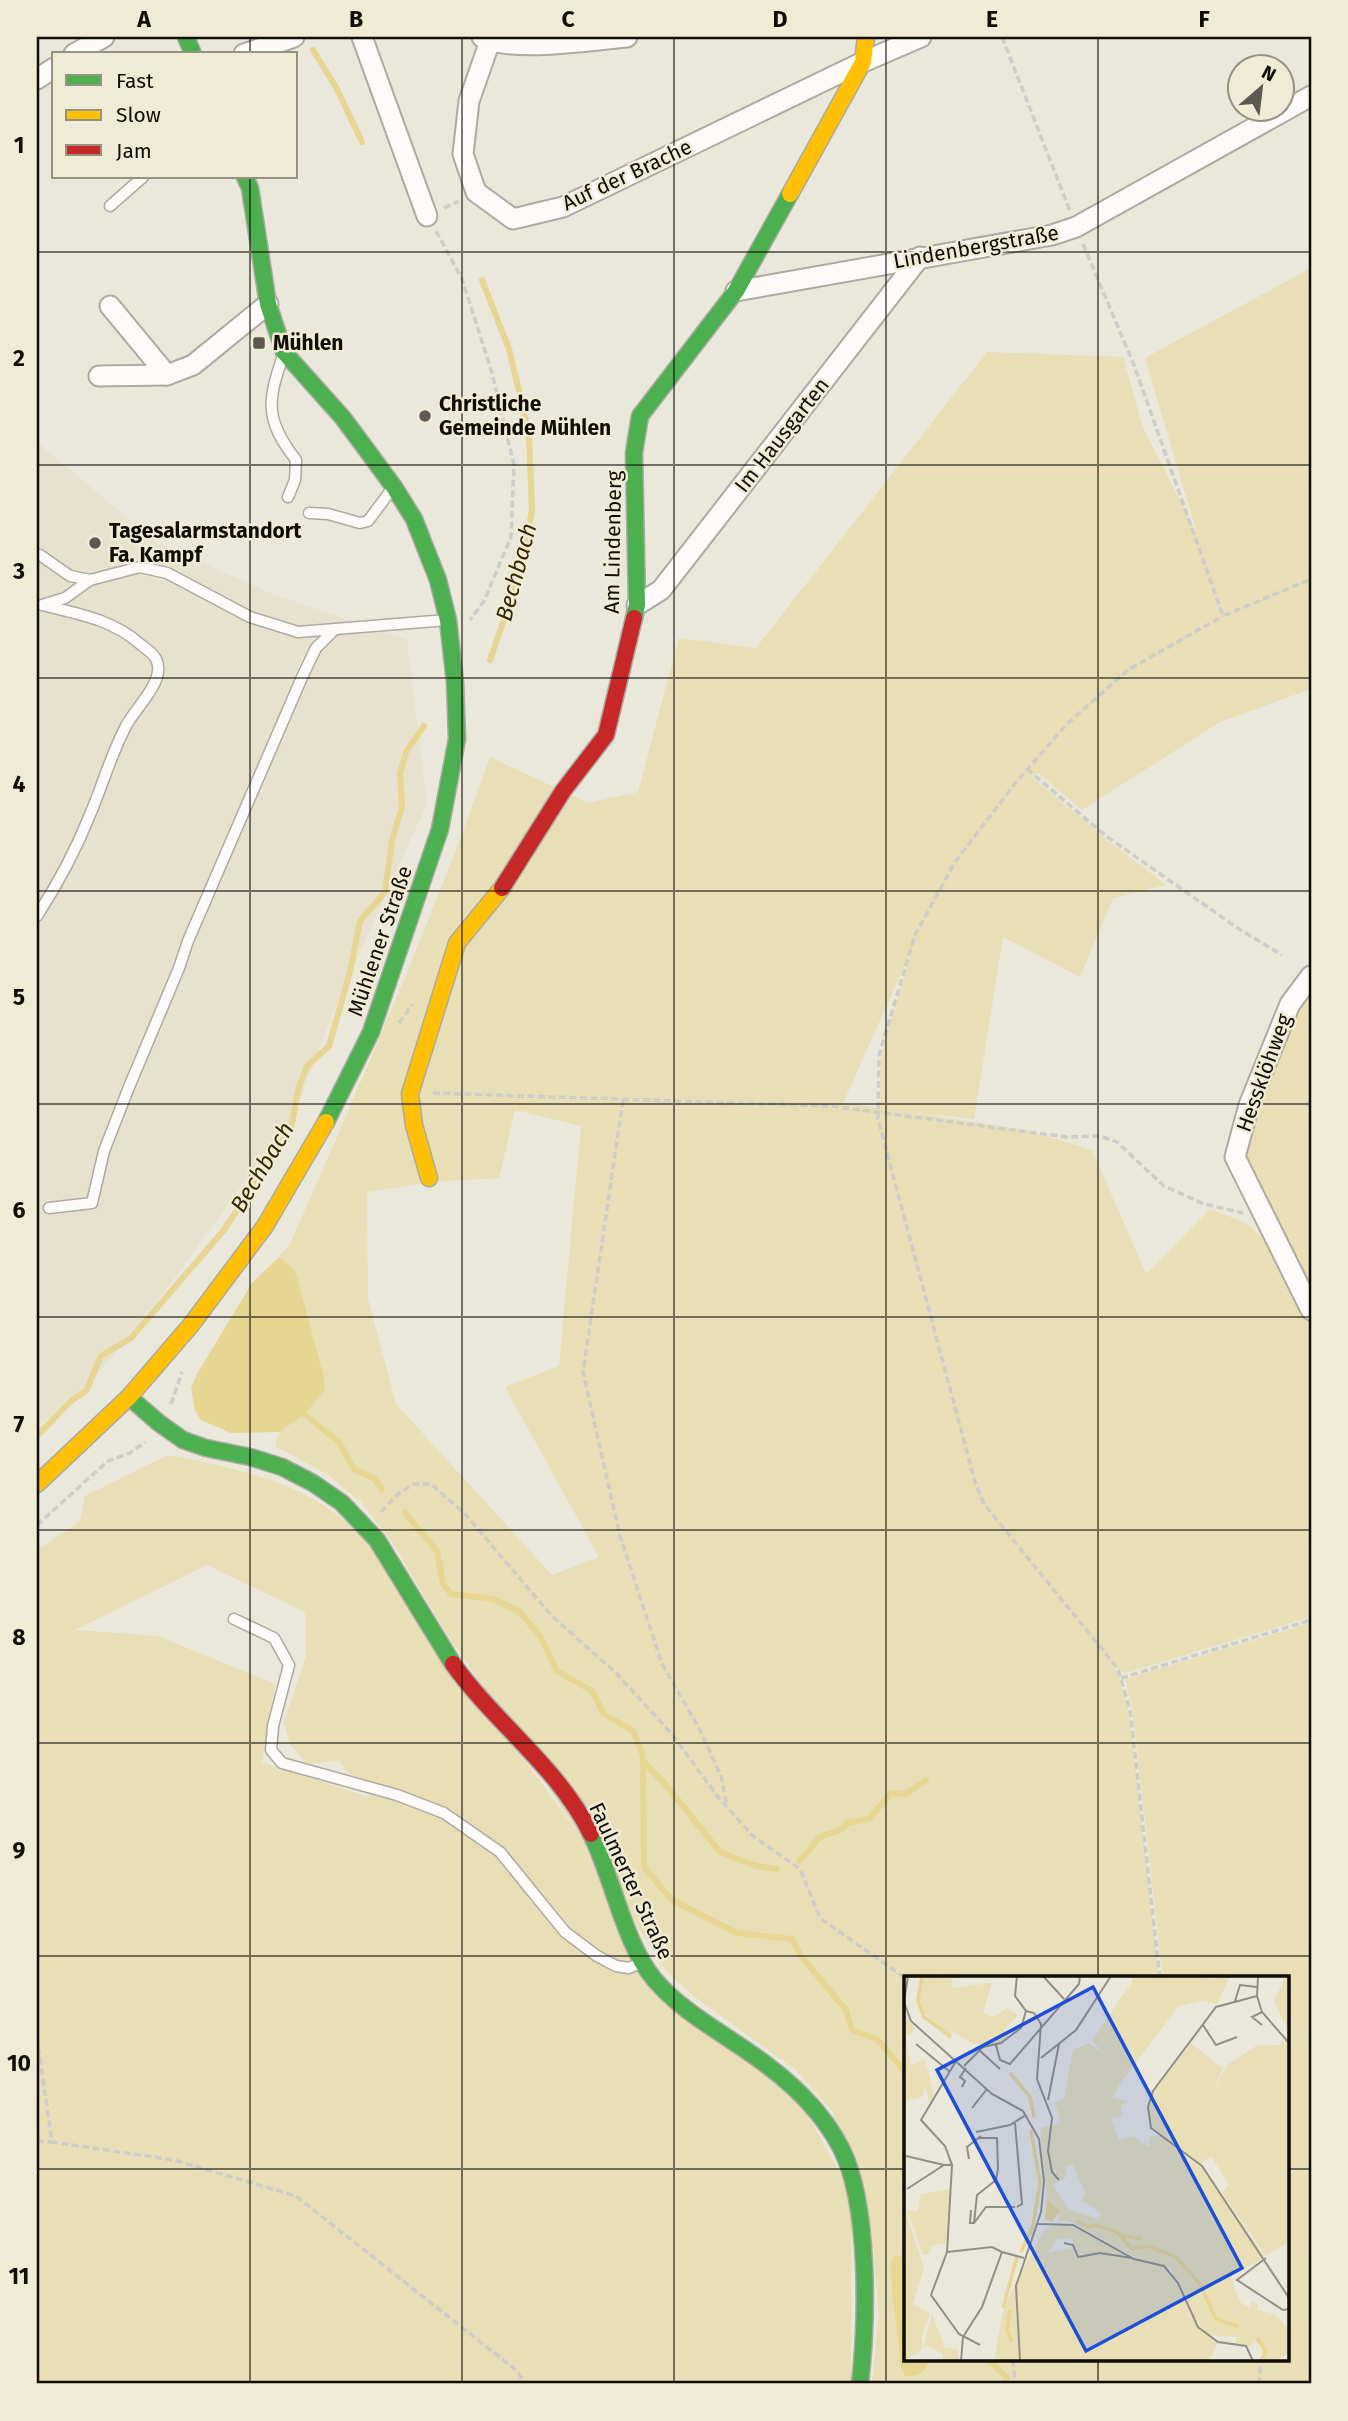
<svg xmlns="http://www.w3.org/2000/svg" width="1348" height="2421" viewBox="0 0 1348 2421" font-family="'Fira Sans',sans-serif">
	<rect width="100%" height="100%" fill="#eae7db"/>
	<polygon fill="#e7e2cd" points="37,442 156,542 270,593 407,640 427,803 333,1013 294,1114 170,1284 83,1392 37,1426"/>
	<g fill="#e8dfb6" fill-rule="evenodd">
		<path d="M1311,268V689L1220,722L1082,810L1038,773L1032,777L1106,839L1166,885L1113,898L1080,977L1003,937L974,1119L907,1112L1026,1130L1092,1150L1146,1274L1210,1209L1246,1223L1264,1239L1280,1261L1311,1322V1617L1126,1673L1112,1665L1116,1670L1129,1711L1159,1978H905V2360H1287V1978H1163L1132,1708L1125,1679L1311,1623V2384H872L879,2314L871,2228L833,2112L795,2069L696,1998L667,1972L488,1693L448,1636L392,1542L361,1502L328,1475L275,1446L280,1432L305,1414L323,1373L295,1269L279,1257L291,1242C361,1082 432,922 490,757L588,803L638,792L679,638L756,648L987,352L1123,357L1143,428L1197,533L1145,358ZM912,949L881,1055L880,1108L843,1103ZM515,1110L581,1126L559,1366L505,1387L599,1557L552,1575L396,1404L368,1299L367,1192L431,1182L499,1178Z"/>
		<polygon points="1311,986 1311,1303 1247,1170 1246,1151 1260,1097 1287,1022"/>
		<path d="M168,1455C224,1466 284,1477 332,1511C344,1520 354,1530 365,1539L584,1842L625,1943L797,2097L852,2194L851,2384H37V1550L80,1521L85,1496ZM207,1565L305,1612L306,1656L284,1723L290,1744L306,1764L339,1761L371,1798L262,1762L275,1684L158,1636L75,1630Z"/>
	</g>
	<g fill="#e6d692">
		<polygon points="279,1257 295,1269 323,1373 325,1389 305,1414 280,1432 231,1433 201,1420 195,1411 191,1388 197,1374 252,1283"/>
		<path d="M897,2255L905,2259V2360H929C926,2372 917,2377 905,2376L901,2366L890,2268L893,2258Z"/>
	</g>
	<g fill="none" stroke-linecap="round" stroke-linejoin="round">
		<g stroke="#e6d692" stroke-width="6">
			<polyline points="313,50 337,89 362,142"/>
			<polyline points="482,280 509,349 529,433 532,510 521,570 490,660"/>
			<polyline points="299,1410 339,1442 354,1469 375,1479 382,1489"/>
			<polyline points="37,1436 72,1400 86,1391 101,1356 131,1338 224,1230 291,1128 299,1087 307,1066 329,1046 350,972 360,921 385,892 392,840 402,807 400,774 406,752 424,726"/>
			<polyline points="405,1513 437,1551 443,1584 451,1594 493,1599 519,1611 540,1636 557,1671 592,1691 604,1714 633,1731 643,1756 644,1867 672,1900 737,1933 792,1939 801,1956 846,2010 852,2030 877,2039 905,2072"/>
			<polyline points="643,1761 666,1785 720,1852 756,1866 777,1869"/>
			<path d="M799,1861C807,1854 811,1847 818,1839C827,1831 837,1836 847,1823L869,1819L891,1793L906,1794L926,1780"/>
			<polyline points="988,2360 1007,2377 1005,2384"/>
		</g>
		<defs>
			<g id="lane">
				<polyline points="110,206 143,177"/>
				<path d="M283,356C267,402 265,420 296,460L295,480L288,497"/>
				<polyline points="309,513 328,514 360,523 368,521 392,489"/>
				<polyline points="40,555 70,576 90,580 140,567 167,573 250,617 298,632 447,620"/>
				<polyline points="45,604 65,598 90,580"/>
				<path d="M37,916C57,885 75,852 89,817C102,787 110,757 125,728C135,707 167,681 156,659C153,653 145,648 140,644C112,619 78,614 42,605"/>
				<polyline points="49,1208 92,1203 104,1151 129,1087 179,968 188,941 303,675 316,648 335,629"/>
				<polyline points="234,1619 274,1638 289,1665 273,1726 271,1750 282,1763 397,1795 444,1813 500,1852 565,1932 597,1956 616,1966 629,1968 643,1962"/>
			</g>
			<g id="street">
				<polyline points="362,37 427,216"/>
				<path d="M482,37C512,53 592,40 627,37"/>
				<polyline points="490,41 469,101 463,154 476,192 513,219 563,207 863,62 921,37"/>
				<polyline points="74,54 104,37"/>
				<polyline points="244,54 294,37"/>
				<polyline points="37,79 54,68"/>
				<polyline points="736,291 1052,235 1076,227 1311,96"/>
				<polyline points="110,306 167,375"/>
				<polyline points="99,376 167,375 193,365 268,304"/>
				<polyline points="637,605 661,590 920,257"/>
				<polyline points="1311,976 1290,1004 1249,1105 1235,1157 1311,1310"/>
			</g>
			<g id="fast">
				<polyline points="186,37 193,54"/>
				<polyline points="245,177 250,188 268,304 284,352 343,418 394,487 414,519 438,580 448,620 455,682 457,739 440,829 371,1032 326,1122"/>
				<polyline points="634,618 637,605 634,453 640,416 736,291 790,194"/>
				<polyline points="129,1397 159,1423 183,1440 206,1448 250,1457 282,1467 313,1483 342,1503 377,1540 453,1664"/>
				<path d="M591,1834C613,1878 624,1943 654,1979C684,2015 731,2037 768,2066C797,2088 824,2115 841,2148C870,2205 867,2321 860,2384"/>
			</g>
			<g id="slow">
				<polyline points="790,194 863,62 866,37"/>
				<polyline points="429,1178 414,1125 410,1094 457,943 502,888"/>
				<polyline points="37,1484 129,1397 191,1325 265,1226 326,1122"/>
			</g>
			<g id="jam">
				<polyline points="502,888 563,791 606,735 634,618"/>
				<path d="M453,1664C495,1723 559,1768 591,1834"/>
			</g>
		</defs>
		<use href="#lane" stroke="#adaaa2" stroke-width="13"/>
		<use href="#street" stroke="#adaaa2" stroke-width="23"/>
		<use href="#fast" stroke="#adaaa2" stroke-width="19"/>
		<use href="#slow" stroke="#adaaa2" stroke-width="19"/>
		<use href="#jam" stroke="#adaaa2" stroke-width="19"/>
		<g stroke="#cecdc9" stroke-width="3.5" stroke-dasharray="7 3.5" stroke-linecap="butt">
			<polyline points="1002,37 1070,211"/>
			<polyline points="444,208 459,201"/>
			<polyline points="436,231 462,279 492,373 514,465 511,537 484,601 470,620"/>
			<polyline points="1083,244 1134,365 1223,616 1311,579"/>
			<polyline points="1027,769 1106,836 1239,929 1282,955"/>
			<polyline points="399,1023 413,1004"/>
			<polyline points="433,1093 830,1106 1067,1137 1100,1136 1117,1142 1164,1186 1204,1204 1243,1213"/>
			<polyline points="623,1100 583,1372 620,1536 662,1664 699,1728 721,1776 727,1806"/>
			<polyline points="171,1404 182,1372"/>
			<polyline points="381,1512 398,1494 413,1484 431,1484 465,1514 551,1615 615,1672 671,1733 718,1797 753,1836 800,1869 820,1918 905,1978"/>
			<polyline points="37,1525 108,1461 130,1453 145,1442"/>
			<polyline points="1121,1678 1311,1620"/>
			<polyline points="1160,1978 1130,1710 1118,1669 984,1504 975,1482 878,1119 879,1055 915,935 955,862 1017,781 1067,724 1128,670 1223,616"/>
			<polyline points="37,2037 52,2142 174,2160 296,2196 517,2371 526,2384"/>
			<polyline points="37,2141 52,2142"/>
			<polyline points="1013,2360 1015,2384"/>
			<polyline points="1259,2384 1261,2360"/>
		</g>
		<use href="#lane" stroke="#fcfbfa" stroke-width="10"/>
		<use href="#street" stroke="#fcfbfa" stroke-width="19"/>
		<use href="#fast" stroke="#4caf50" stroke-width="16"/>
		<use href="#slow" stroke="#ffc107" stroke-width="16"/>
		<use href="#jam" stroke="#c62828" stroke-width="16"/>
	</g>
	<path fill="none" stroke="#0f0d06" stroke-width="2" stroke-opacity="0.55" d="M250,37V54M462,37V2384M674,37V2384M886,37V2384M1098,37V1978M250,177V2384M37,252H1311M37,465H1311M37,678H1311M37,891H1311M37,1104H1311M37,1317H1311M37,1530H1311M37,1743H1311M37,1956H1311M37,2169H905M1287,2169H1311M1098,2360V2384"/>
	<g fill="#5c5951" stroke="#f0ebd5" stroke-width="2.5">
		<rect x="252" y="336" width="14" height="14" rx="3.5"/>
		<circle cx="425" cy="416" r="7"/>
		<circle cx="95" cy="543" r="7"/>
	</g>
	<g text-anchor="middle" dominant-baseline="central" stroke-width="5" stroke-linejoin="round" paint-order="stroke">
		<g font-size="21" fill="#0f0d06" stroke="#f0ebd5">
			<text transform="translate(627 175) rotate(-25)">Auf der Brache</text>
			<text transform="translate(976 247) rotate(-10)">Lindenbergstraße</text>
			<text transform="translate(782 435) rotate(-52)">Im Hausgarten</text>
			<text transform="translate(613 542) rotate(-89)">Am Lindenberg</text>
			<text transform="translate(380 941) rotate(-71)">Mühlener Straße</text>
			<text transform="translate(1264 1073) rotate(-70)">Hessklöhweg</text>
			<text transform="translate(631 1881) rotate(65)">Faulmerter Straße</text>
		</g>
		<g font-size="21" font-weight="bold" fill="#0f0d06" stroke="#f0ebd5" text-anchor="start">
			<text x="273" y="343">Mühlen</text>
			<text x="439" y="404">Christliche<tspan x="439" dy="24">Gemeinde Mühlen</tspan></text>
			<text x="109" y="531">Tagesalarmstandort<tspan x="109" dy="24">Fa. Kampf</tspan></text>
		</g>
		<g font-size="23" font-style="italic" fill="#322900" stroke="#f0ebd5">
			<text transform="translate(516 572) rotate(-75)">Bechbach</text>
			<text transform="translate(262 1167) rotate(-59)">Bechbach</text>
		</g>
	</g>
	<g transform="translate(904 1976)">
		<rect width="385" height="385" fill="#eae7db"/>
		<path d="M16,0H49L47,12L88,7L79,37L90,41L103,32L114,39L100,54L104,61L94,68H69L49,56L45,61L14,31ZM227,0H304L307,7L305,0H326L313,28L297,25L275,30L219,103L208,122L222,125L217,130L218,141L207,142L215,164L230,160L244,171L247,160H256L301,195L354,271L361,281L328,300L330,312L337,327L345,331L348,325L354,329L352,334L371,338L385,353V377L372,385H350L357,382L358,371L350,364L346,371L332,367V361L304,359L286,335L266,292L232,282L167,246L154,245L155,239L143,223L136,152L156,147L151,126L160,123L169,74L185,67L201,79L188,65L220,17L243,37L220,16L228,7ZM169,189L182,218L177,224L198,238L194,243L165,233L149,210L163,200L161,191ZM382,0H385V57L370,25ZM0,33L11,53L6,60L1,57L7,89L21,83L30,119L26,126L21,111L18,121L0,126ZM385,60V266L362,280L318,217L325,209L307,180L297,188L248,151L245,134L247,120L287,67L317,91L320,89L310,115L323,89L352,70L375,69ZM47,213L42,268L28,269L25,278L19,279L3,234L14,235L17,218ZM0,230L20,292L9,328L26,338L18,358V373L1,385ZM164,249L211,270L228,283L259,290L276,313L290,347L314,367L305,385H90L100,331L135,262L142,252ZM167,262L172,276L185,280L172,282L168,272L143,277L153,263ZM28,338L41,372L53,373L55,385H39V378L23,370L19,373Z" fill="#e8dfb6" fill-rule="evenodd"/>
		<path d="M143,223L156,235L148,246L141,243Z" fill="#e6d692"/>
		<path fill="none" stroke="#e6d692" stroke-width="3.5" d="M18,0L14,25L20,41L47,61M106,97L126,121L130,141M173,245L183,251L192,249L213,256L228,273L244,270L272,281L296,308L312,343L335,351M216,259L238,263M117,276L129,250L136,207L127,154M99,332L113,281M106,334L103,354L108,366M353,362L362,375L357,385"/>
		<path fill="none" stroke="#929086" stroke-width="2" d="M4,0L0,26L7,45L88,118L119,135L135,163L140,205L137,236L112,310L116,385M139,0L160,23M354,0L353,20L358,36L385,67M353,20L312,31L249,115L244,131L247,152L298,190L385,322M331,25L336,9L353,11M122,35L130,37L137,48L133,103L148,142L144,175L148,196L155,204M358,36L348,41L358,49M299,49L312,69L333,61M12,68L45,95M92,69L96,84L106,88L175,8L176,0M75,74L96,93M137,82L172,54L207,0M52,85L17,144L41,170L48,189L43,276L27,319L55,358L76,369M60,90L79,71L97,67L117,52L122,35L111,20L113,0M58,111L61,105L56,101L62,92M144,124L155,68M68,132L83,113M111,147L118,228L113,231M72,156L106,149L122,139M2,180L40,189M65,183L63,171L77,160M3,213L40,189H48M67,234L66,247H70L82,231H111M70,247L73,219L92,204L94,193L93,162H75M134,248L169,249L230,283L260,290L274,307L294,351L314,366L342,370L349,385M160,267L169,269L174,281L196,277L228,282M43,276L88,271L98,276M362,282L333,304L379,334L385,333M57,385L59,361L78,331L98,276L120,282"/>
		<path fill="#1d4ed8" fill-opacity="0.15" stroke="#1d4ed8" stroke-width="3.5" d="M189,11L338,292L182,375L33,94Z"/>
		<rect width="385" height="385" fill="none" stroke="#0f0d06" stroke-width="3.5"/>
	</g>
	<rect width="1348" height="2421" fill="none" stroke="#f0ebd5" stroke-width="77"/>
	<rect x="52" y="52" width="245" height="126" fill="#f0ebd5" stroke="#969282" stroke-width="2"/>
	<rect x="66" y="75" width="35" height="10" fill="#4caf50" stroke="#969282" stroke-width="2"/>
	<text x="116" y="88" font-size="21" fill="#0f0d06">Fast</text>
	<rect x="66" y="110" width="35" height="10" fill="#ffc107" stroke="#969282" stroke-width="2"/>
	<text x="116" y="122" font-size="21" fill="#0f0d06">Slow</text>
	<rect x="66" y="145" width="35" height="10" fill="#c62828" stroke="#969282" stroke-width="2"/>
	<text x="116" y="158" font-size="21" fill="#0f0d06">Jam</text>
	<g transform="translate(1261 88) rotate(28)"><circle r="33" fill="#f0ebd5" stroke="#969282" stroke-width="2"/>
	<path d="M0-5L12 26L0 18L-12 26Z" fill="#5c5951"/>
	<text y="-10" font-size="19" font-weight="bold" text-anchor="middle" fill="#0f0d06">N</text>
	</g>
	<rect x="38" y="38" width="1272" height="2344" fill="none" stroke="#0f0d06" stroke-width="2.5"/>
	<g font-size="23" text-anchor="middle" font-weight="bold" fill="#0f0d06">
		<text x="144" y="27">A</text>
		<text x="356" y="27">B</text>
		<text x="568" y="27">C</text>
		<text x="780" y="27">D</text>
		<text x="992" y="27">E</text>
		<text x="1204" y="27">F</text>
		<text x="19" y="153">1</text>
		<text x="19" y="366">2</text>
		<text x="19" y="579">3</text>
		<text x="19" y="792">4</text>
		<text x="19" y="1005">5</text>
		<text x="19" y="1218">6</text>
		<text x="19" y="1432">7</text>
		<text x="19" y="1645">8</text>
		<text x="19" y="1858">9</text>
		<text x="19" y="2071">10</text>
		<text x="19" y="2284">11</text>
	</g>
</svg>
